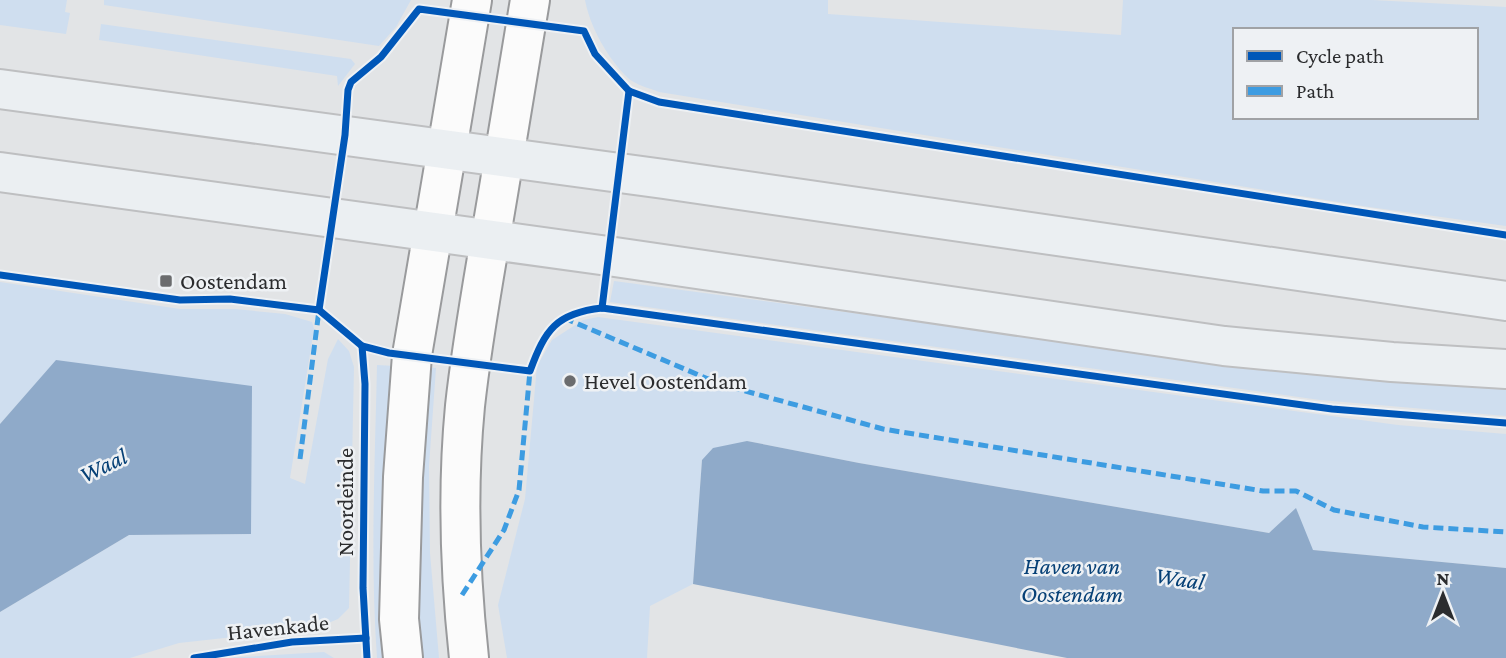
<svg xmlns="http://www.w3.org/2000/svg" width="1506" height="658" viewBox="0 0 1506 658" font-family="'Crimson Pro',serif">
	<rect width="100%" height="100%" fill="#e2e4e6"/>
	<g fill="#cfdeef" fill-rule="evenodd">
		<polygon points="0,0 67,0 65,12 70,13 66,34 0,25"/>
		<polygon points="104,0 411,0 396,27 379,46 104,5"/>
		<path d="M585,0H828V14L1121,35L1123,0H1372L1506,7V226L1369,207L659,92C649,88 636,85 628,78C608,59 590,27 585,0ZM1235,30H1476V117H1235Z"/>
		<polygon points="101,24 351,59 355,64 338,86 337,76 99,40"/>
		<polygon points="614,281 1308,374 1506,387 1506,416 1320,400 610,302"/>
		<polygon points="0,282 180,309 235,309 285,314 312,322 314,329 290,478 305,484 328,359 338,339 349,351 354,367 349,608 338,619 316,628 179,643 130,658 0,658 0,612 129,535 251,534 57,360 0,424"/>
		<polygon points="598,317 1398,425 1506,434 1506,568 1312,550 1296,509 1269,533 859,463 747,441 702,460 693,584 650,606 647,658 507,658 498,605 525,499 537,366 552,340 583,320"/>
		<path d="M377,365L395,366V658H377C370,560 375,462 377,365Z"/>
		<polygon points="423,367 436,368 429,466 430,553 439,658 417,658"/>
		<polygon points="324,652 334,658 225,658 226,658"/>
	</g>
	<g fill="#8faac9">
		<polygon points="56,360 252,386 251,534 129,535 0,612 0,424"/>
		<polygon points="747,441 859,463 1269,533 1296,508 1313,550 1506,568 1506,658 1067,658 693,584 702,460 713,448"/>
	</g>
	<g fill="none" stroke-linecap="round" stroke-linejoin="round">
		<defs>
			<g id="minor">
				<polyline points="447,149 472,0"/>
				<polyline points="504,157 530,0"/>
			</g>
			<g id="secondary">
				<polyline points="403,658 399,619 403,477 412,355 447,149"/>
				<path d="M469,658C460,575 457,489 465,406C474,323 491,240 504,157"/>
			</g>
			<g id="primary">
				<polyline points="0,89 664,179 1506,301"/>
				<polyline points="0,172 608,256 1224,346 1392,362 1506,369"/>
			</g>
		</defs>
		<use href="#minor" stroke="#999a9c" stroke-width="42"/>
		<use href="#secondary" stroke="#999a9c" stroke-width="42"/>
		<use href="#primary" stroke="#bebfc1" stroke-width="42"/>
		<use href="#minor" stroke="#fbfbfb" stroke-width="38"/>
		<use href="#secondary" stroke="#fbfbfb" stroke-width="38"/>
		<use href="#primary" stroke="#ebeff2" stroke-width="38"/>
		<g stroke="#3d9ce1" stroke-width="5" stroke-dasharray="10 5" stroke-linecap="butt">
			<polyline points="564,318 720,384 883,429 1263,491 1296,491 1334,510 1423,527 1506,532"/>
			<polyline points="300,459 319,310"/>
			<polyline points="462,595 504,530 519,490 530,371"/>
		</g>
		<defs>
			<g id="cycleway">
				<path d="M0,275L180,300L230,299L319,310L362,346L389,353L530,371C545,330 556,313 602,308L1332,409L1506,423"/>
				<polyline points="602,308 629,91"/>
				<polyline points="319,310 345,135 348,90 351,82 381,57 419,9 584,31 595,54 629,91 659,102 1506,235"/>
				<polyline points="362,346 365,384 363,588 367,658"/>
				<polyline points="194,658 292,642 366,638"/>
			</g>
		</defs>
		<use href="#cycleway" stroke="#eef1f4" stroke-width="11"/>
		<use href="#cycleway" stroke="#0057b8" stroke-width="7"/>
	</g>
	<g fill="#6b6c6e" stroke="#eef1f4" stroke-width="2.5">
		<rect x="159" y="274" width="14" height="14" rx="3.5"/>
		<circle cx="570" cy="381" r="7"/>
	</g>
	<g text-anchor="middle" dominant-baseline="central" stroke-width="5" stroke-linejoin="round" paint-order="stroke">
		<g font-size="23" fill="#2b2c2e" stroke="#eef1f4" text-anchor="start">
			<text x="180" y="281">Oostendam</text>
			<text x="584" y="381">Hevel Oostendam</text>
		</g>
		<g font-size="23" fill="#2b2c2e" stroke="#eef1f4">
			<text transform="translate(345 502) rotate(-90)">Noordeinde</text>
			<text transform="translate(278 627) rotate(-6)">Havenkade</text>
		</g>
		<g font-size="24" font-style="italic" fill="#064076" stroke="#eef1f4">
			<text transform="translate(103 465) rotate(-26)">Waal</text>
			<text x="1072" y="565">Haven van<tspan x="1072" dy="28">Oostendam</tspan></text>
			<text transform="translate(1180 578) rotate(9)">Waal</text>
		</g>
	</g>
	<rect x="1233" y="28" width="245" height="91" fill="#eef1f4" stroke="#a0a2a5" stroke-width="2"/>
	<rect x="1247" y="51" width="35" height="10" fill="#0057b8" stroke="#a0a2a5" stroke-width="2"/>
	<text x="1296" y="63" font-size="21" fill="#2b2c2e">Cycle path</text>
	<rect x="1247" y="86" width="35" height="10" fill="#3d9ce1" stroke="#a0a2a5" stroke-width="2"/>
	<text x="1296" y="98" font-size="21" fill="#2b2c2e">Path</text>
	<g transform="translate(1443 595)" stroke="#eef1f4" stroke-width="5" paint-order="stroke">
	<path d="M0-5L12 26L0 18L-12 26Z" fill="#2b2c2e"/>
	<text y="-10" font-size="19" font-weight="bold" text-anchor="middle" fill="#2b2c2e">N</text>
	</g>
</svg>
